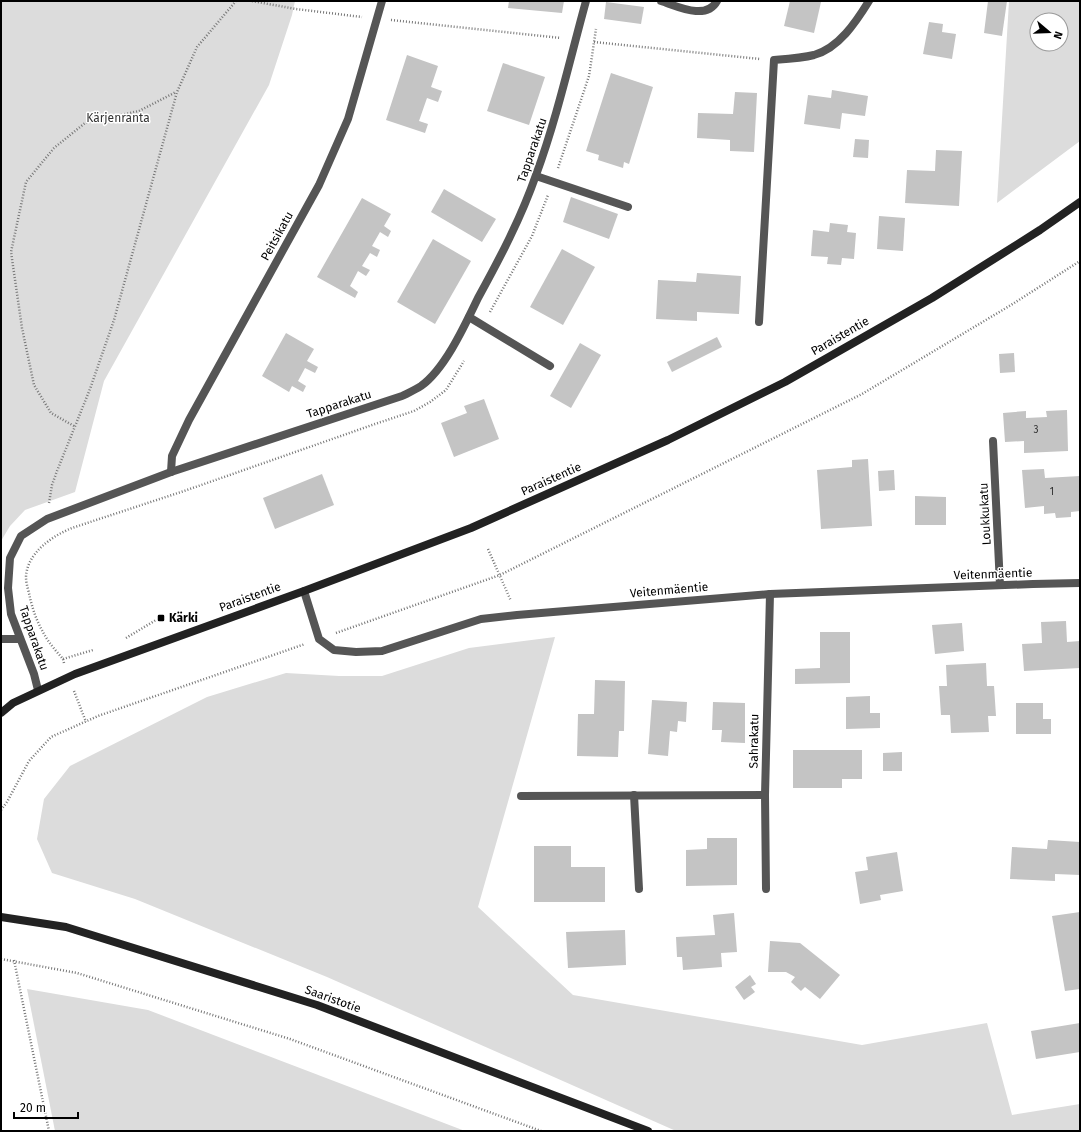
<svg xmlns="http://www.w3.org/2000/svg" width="1081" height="1132" viewBox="0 0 1081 1132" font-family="'Fira Sans',sans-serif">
	<rect width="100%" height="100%" fill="#fff"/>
	<g fill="#dcdcdc" fill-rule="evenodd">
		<polygon points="1,1 295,1 292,15 269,85 104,381 75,492 25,510 10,526 1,541"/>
		<path d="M1009,1H1080V141L997,203ZM1037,20H1061V44H1037Z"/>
		<polygon points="555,637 478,907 573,995 862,1045 987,1023 1012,1115 1080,1104 1080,1131 676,1131 327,977 135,899 52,873 37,839 44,799 70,766 207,697 286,673 339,676 382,676 469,648"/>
		<polygon points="27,989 148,1010 465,1131 55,1131"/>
	</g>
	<g fill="#c4c4c4">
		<polygon points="509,1 564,1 562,13 508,8"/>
		<polygon points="790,1 821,2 814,33 784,26"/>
		<polygon points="988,1 1007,1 1002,36 984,33"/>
		<polygon points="606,2 644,7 641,24 604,19"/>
		<polygon points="929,22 943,24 942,32 956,34 952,59 923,54"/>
		<polygon points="407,55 438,66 431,87 442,91 438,102 427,98 419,121 428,124 425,133 386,120"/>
		<polygon points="503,63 545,77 529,125 487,111"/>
		<polygon points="611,73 653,87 629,164 624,162 623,168 598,160 599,155 586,151"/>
		<polygon points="832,90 868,96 865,116 842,113 840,129 804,124 808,95 831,98"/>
		<polygon points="735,92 757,93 754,152 730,151 730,140 697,138 698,113 733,114"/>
		<polygon points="855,139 869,140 868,158 853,157"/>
		<polygon points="936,150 962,151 959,206 905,203 907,170 935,171"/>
		<polygon points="444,189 496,219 482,242 431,212"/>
		<polygon points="571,197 618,214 609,239 563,222"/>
		<polygon points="362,198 391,214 384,226 391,231 388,237 380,232 372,246 380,250 377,257 370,253 362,266 370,270 366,276 358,271 350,286 358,292 355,298 317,277"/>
		<polygon points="879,216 905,218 903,251 877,249"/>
		<polygon points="830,223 848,225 847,232 856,233 854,259 842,258 841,265 827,264 828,257 811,256 813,230 829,232"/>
		<polygon points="433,239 471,261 435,324 397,302"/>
		<polygon points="562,249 595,267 563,325 530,307"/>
		<polygon points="697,273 741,276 739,314 697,312 697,321 656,319 658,280 696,282"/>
		<polygon points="286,333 314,349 307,361 318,367 315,373 305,368 298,381 306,386 303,392 292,386 289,392 262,376"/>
		<polygon points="717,337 722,347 672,372 667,362"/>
		<polygon points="580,343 601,355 571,408 550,396"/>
		<polygon points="1014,353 1015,372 1000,373 999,354"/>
		<polygon points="484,399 499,439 454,457 441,423 467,413 464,406"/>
		<polygon points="1067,410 1068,451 1024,453 1024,441 1005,442 1003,413 1026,411 1026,418 1047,417 1046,411"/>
		<polygon points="868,459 872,526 821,529 817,470 852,467 852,460"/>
		<polygon points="1044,469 1045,478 1080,476 1080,511 1071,512 1071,517 1056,518 1055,513 1044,514 1044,506 1025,508 1022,470"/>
		<polygon points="894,470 895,490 879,491 878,471"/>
		<polygon points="322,474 334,505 275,529 263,498"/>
		<polygon points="915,496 946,497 946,525 915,525"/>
		<polygon points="1066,621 1067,642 1080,641 1080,668 1024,671 1022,644 1042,643 1041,622"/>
		<polygon points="962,623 964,651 935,654 932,625"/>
		<polygon points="820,632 850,632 850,683 795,684 795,669 820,668"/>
		<polygon points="986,663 987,686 994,686 996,716 988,716 989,732 951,733 950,715 941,715 939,686 947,686 946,665"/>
		<polygon points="595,680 625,681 624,731 619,731 618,757 577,756 578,714 594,714"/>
		<polygon points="870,696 870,713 880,713 880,728 846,729 846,697"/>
		<polygon points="652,700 687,702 686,722 678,721 677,732 670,731 668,756 648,754"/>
		<polygon points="713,702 745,703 745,743 721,742 722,730 712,730"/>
		<polygon points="1016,703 1043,703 1043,719 1051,719 1051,734 1016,734"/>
		<polygon points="793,750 862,750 862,779 842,779 842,788 793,788"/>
		<polygon points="902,752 902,771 883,771 883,753"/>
		<polygon points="707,838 737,838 737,885 686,886 686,850 707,849"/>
		<polygon points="1048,840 1080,842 1080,875 1055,874 1055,881 1010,879 1012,847 1047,849"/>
		<polygon points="534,846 571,846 571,867 605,867 605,902 534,902"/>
		<polygon points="897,852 903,891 880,895 881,900 860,904 855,872 868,870 866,857"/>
		<polygon points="1080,912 1080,989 1065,991 1052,916"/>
		<polygon points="734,913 737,952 721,953 722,967 683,970 682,957 677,957 676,937 715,935 713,915"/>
		<polygon points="625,930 626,965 568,968 566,932"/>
		<polygon points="770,941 800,943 840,975 820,999 805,987 801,991 791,982 795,977 786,972 768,972"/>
		<polygon points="750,975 756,984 751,987 755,992 744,1000 735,987"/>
		<polygon points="1080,1023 1080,1052 1036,1059 1031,1031"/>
	</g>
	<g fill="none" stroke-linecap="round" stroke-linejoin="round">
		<g stroke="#777" stroke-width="2.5" stroke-dasharray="1 2" stroke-linecap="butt">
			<polyline points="252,1 296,9 362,17"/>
			<polyline points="391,20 561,38"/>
			<polyline points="594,42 760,59"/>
			<polyline points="558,168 589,76 596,29"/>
			<polyline points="490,312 532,236 548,195"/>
			<polyline points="74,426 51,413 34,385 22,328 11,252 26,182 54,148 85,123 139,111 176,92"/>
			<polyline points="49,503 52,485 57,471 90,389 114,320 177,92 197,47 236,1"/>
			<polyline points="488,549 511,601"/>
			<polyline points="336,633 500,575 862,394 1011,305 1080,261"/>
			<polyline points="126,638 156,620"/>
			<polyline points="63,659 93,650"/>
			<path d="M64,663L63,659C56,651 48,642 43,632C37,622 33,610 30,598C29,592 26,584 26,577C27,553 52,536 72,528L187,490L375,424L414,411L430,402L446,390L464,361"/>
			<polyline points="74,691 86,722"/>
			<polyline points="1,810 7,802 29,761 51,737 98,716 305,644"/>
			<polyline points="1,959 77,973 290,1039 541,1131"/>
			<polyline points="14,960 49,1131"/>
		</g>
		<g stroke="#555" stroke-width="8">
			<path d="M661,1C677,6 706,21 717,1"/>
			<polyline points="536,176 628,207"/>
			<polyline points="469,317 550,366"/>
			<polyline points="1,639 20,639"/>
		</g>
		<g stroke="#555" stroke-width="8">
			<path d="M759,322L774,60C787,59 802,58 814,55C839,48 856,22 869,1"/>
			<polyline points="993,441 1000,585"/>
			<polyline points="171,472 172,456 189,420 319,185 348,119 382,1"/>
			<polyline points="304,591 319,639 334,650 356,652 382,651 481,619 517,615 770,594 1033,584 1080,583"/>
			<path d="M38,690L34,674L11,614L8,588L10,558L21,536L47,519L171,472L402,396C408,393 415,390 421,386C445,369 465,325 478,298C500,258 521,218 536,175C557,118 570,59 586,1"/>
			<polyline points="634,795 639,889"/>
			<polyline points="521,796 765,795"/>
			<polyline points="766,889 765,795 770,594"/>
		</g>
		<g stroke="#222" stroke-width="8">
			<polyline points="1,713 13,703 75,674 304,591 471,528 668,440 785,382 932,298 1040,230 1080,202"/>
			<polyline points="1,917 66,927 317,1005 648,1131"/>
		</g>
	</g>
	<rect fill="#000" stroke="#fff" stroke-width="1.5" x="157" y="614" width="8" height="8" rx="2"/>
	<g text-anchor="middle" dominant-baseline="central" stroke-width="3" stroke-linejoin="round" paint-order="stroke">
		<g font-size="10" fill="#313131">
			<text x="1036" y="430">3</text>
			<text x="1052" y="492">1</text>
		</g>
		<g font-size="12" fill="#333" stroke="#fff">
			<text x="118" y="118">Kärjenranta</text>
		</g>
		<g font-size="12" fill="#000" stroke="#fff">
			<text transform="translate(532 150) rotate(-71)">Tapparakatu</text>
			<text transform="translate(277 236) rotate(-61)">Peitsikatu</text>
			<text transform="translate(840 336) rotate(-30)">Paraistentie</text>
			<text transform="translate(339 404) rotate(-18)">Tapparakatu</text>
			<text transform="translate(551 479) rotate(-24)">Paraistentie</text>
			<text transform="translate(985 514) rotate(-93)">Loukkukatu</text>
			<text transform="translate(993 574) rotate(-2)">Veitenmäentie</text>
			<text transform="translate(669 590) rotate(-5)">Veitenmäentie</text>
			<text transform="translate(250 597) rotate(-20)">Paraistentie</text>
			<text transform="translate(34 638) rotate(71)">Tapparakatu</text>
			<text transform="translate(754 741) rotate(-89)">Sahrakatu</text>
			<text transform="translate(333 999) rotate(20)">Saaristotie</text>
		</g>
		<g font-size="12" font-weight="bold" fill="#000" stroke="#fff" text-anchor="start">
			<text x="169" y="618">Kärki</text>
		</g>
	</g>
	<rect width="1081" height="1132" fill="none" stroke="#000000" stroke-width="4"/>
	<g transform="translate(1049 32) rotate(109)"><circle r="19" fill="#ffffff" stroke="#999999"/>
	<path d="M0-3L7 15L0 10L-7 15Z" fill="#000000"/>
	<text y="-6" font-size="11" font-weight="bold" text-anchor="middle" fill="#000000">N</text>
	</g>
	<path d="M14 1112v6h64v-6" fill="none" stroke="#000000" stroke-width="2"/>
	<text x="20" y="1112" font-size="12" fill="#000000" stroke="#ffffff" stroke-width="3" paint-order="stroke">20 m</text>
</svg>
